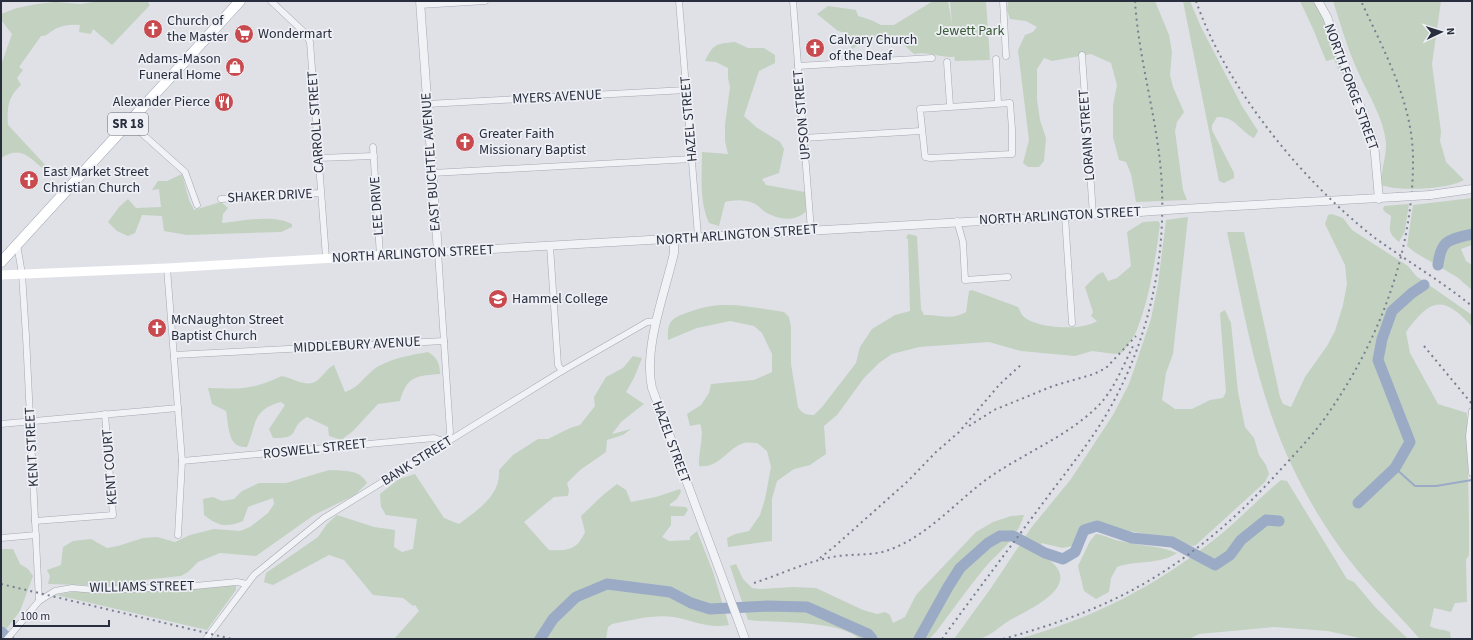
<svg xmlns="http://www.w3.org/2000/svg" width="1473" height="640" viewBox="0 0 1473 640" font-family="'Source Sans 3',sans-serif">
	<rect width="100%" height="100%" fill="#dfe1e7"/>
	<g fill="#c3d1c0">
		<path d="M99,1H147L150,5L112,45L93,29L91,34L79,32L80,25C72,24 62,25 55,29C48,33 48,36 41,36L19,67L23,70L17,78L21,85C8,97 7,107 8,125L49,169L46,171C29,158 22,145 1,158V65L12,34L1,20V14L17,8L37,4L55,2L81,4Z"/>
		<path d="M933,1H948L952,24L950,1H986L990,60L955,61L954,56L953,57C940,57 926,51 914,54L903,44L888,45C873,31 867,40 852,49L846,33L838,31L817,14L828,6L856,10L858,16L871,20L881,25H894Z"/>
		<polygon points="1008,1 1155,1 1169,35 1172,52 1170,75 1173,87 1184,112 1177,122 1175,131 1183,190 1187,200 1136,202 1131,174 1126,162 1119,160 1113,137 1113,105 1117,85 1111,63 1091,54 1052,61 1044,58 1037,69 1037,100 1040,120 1046,138 1044,161 1039,167 1028,167 1023,163 1029,140 1018,50 1025,35 1033,32 1037,27 1026,21 1010,19 1007,10"/>
		<path d="M1183,1H1190L1201,27L1242,106L1258,131L1254,138C1240,131 1235,116 1217,117L1212,125V130L1234,173V178L1224,183L1219,181Z"/>
		<polygon points="1300,1 1315,1 1324,20 1344,73 1340,73 1334,59 1326,61 1314,31"/>
		<path d="M1333,1H1441L1432,64L1441,132L1440,141L1446,162L1464,180C1449,189 1399,192 1382,185C1380,170 1387,157 1386,142C1383,117 1369,96 1359,74C1348,50 1341,26 1333,1Z"/>
		<path d="M735,42L748,48H764L775,55V63L759,71L744,116L756,127L780,142L784,149L779,173L762,179L766,185L805,192L806,212C793,222 779,220 765,212C761,209 757,204 753,203C744,199 734,200 725,202L719,226L709,223C699,201 702,175 702,152L728,154L725,141V125L730,87L728,78V68L716,62L705,61C714,43 716,44 735,42Z"/>
		<path d="M182,174L189,200L194,210L221,202L228,208L223,214L222,223C244,221 272,214 292,224V227L281,232L187,235L164,231L162,216L142,215L135,233L128,236L117,231L108,222L119,207L128,199L136,208L161,207L159,189L152,190L158,181H167Z"/>
		<polygon points="1472,198 1472,245 1461,249 1466,261 1472,265 1472,290 1457,277 1416,253 1407,246 1413,205"/>
		<path d="M1409,204L1405,231L1399,242C1387,232 1390,230 1391,216L1385,212L1383,209L1384,206Z"/>
		<path d="M1332,214L1343,218L1352,230L1408,266L1416,276L1472,315V327C1443,294 1430,299 1406,332L1410,353L1438,404L1467,413L1469,523V555L1466,560L1467,602L1455,603L1451,612L1434,608L1430,626C1436,630 1443,629 1450,632L1451,639H1420C1402,619 1383,599 1365,579C1336,546 1311,506 1293,468C1257,394 1244,312 1227,232H1244L1280,397L1283,404L1291,407L1305,377L1327,346L1335,331L1343,305L1347,284L1345,265L1325,224L1328,215Z"/>
		<path d="M1188,217L1173,354L1166,373L1162,400L1175,409H1192L1210,400L1223,398L1226,392L1220,313L1225,310L1231,323L1238,392L1245,427L1254,438L1259,455L1266,465L1269,474L1265,482L1196,545L1192,546L1174,539L1153,537L1140,533L1104,527L1078,540L1072,546L1063,548L1041,543L1045,557C1087,584 1032,608 1010,620C1000,626 991,636 979,639C972,640 962,639 954,639L991,588L1031,528L1071,479L1113,415L1129,384L1151,319L1158,284L1166,220Z"/>
		<path d="M1158,221L1160,224C1156,257 1149,301 1136,332C1133,339 1127,345 1123,352L1115,354L1092,351L1075,356L1021,351L989,342L919,347L892,354L879,363L864,378L837,415L824,426L826,454L810,465L794,469L777,481L772,499V541L728,547L727,538L735,534L749,531L760,515L765,499L771,467L767,451L757,443C753,443 748,442 744,443C727,448 719,469 699,466C698,451 705,436 700,424L690,426L687,414L701,405L709,393L711,384L754,380L772,372V354L762,333L754,326L730,321L697,328L668,340C667,320 672,318 689,312C723,299 749,307 784,312L789,317L791,327V364L798,407C802,414 807,415 814,415L822,407L856,363L860,347L872,329L895,315L910,311L908,239L906,238L908,234L917,236L921,309L924,315C939,314 951,321 966,312L969,291L972,290L1018,307C1020,310 1021,314 1023,316C1036,329 1083,331 1097,321L1091,316L1093,312L1085,287L1097,275L1103,272L1108,281L1117,278L1131,266L1127,232L1143,222Z"/>
		<path d="M428,352C437,357 440,364 440,374C416,376 407,376 400,401L378,404L353,431L341,440L329,436L328,427L307,417C287,428 303,439 273,438L269,429L285,405L281,402C252,410 257,423 247,447C227,449 229,425 226,411L212,404L208,388C242,389 251,390 282,376C296,379 309,390 320,378C325,373 328,368 334,365L345,392C359,388 365,375 377,367C393,358 411,355 428,352Z"/>
		<path d="M633,356L642,358L634,378L626,392L644,404L621,422L612,434L631,429L623,435L607,440L606,452L580,470L567,483L569,490L568,496L554,497L524,522L549,550C568,551 577,550 585,532L581,516L603,495L617,484L626,490L631,502L656,497L680,489L681,492L677,499L670,504V506L686,507L688,510L684,516H671V525L662,537L669,541L690,540V537L697,531L713,572L729,625C708,629 695,621 674,617C655,614 631,620 612,624L608,627L606,639H394L419,611L415,605L413,606L403,598L373,595L344,560L329,555L273,585L264,582L266,573L318,537L327,524L337,515L374,527L395,530L394,547L402,552L413,549L417,519L386,515L381,507L380,494L399,479L415,474L444,518L459,524C477,510 501,496 499,470L513,455L538,439H548L570,428L580,425L595,406L594,397L606,377L623,368Z"/>
		<path d="M329,470C344,471 360,469 367,483L355,495L314,515L256,556L220,553L198,562L188,572L181,576L142,580L119,586L48,584L50,576L47,570L61,565L63,547L73,541L91,539L107,548L118,546L143,538L157,537L175,542L190,535L214,529L240,531L250,527L268,513L274,504L273,498L248,507L243,521C226,528 218,526 204,515L203,499L213,497L222,501L234,499L242,491L259,483H286Z"/>
		<path d="M1281,480L1287,481L1347,579L1354,582L1375,607L1408,639H1364L1328,631L1274,627L1199,634L1189,639H1018C1094,618 1154,587 1215,539C1238,521 1258,499 1281,480Z"/>
		<path d="M1024,515C1015,543 999,550 982,571C966,591 951,612 936,632L929,639H859C841,620 774,623 748,620L730,566L736,564L743,579L752,588L760,589L793,587L816,588L863,610L877,614L885,612L890,615L893,623L905,617L916,595L976,532L993,522L1011,516Z"/>
		<path d="M1096,534C1105,535 1111,539 1120,541C1140,546 1158,545 1177,553C1160,565 1135,560 1117,567L1111,578L1109,592L1096,599L1084,591L1078,566L1090,541Z"/>
		<polygon points="1,549 13,549 20,564 28,569 33,576 20,611 1,636"/>
		<polygon points="233,585 236,586 236,590 207,630 56,595 72,592 171,589"/>
	</g>
	<g fill="none" stroke-linecap="round" stroke-linejoin="round">
		<polyline stroke="#9babc6" stroke-width="2" points="1395,468 1415,486 1436,486 1472,480"/>
		<g stroke="#9babc6" stroke-width="11">
			<path d="M1438,265C1441,239 1449,240 1472,234"/>
			<polyline points="1358,503 1395,468 1410,442 1378,360 1382,339 1392,311 1412,293 1424,285"/>
			<polyline points="1,632 9,639"/>
			<polyline points="540,639 553,619 576,597 607,584 670,592 691,603 710,609 767,606 807,607 868,634 872,639"/>
			<polyline points="919,639 948,587 960,568 988,543 1000,536 1013,536 1045,553 1063,559 1075,552 1084,530 1097,526 1132,538 1172,542 1215,565 1230,555 1241,540 1266,520 1279,521"/>
		</g>
		<defs>
			<g id="minor">
				<polyline points="271,1 305,33 310,42 326,258"/>
				<polyline points="679,1 698,236"/>
				<polyline points="793,1 811,230"/>
				<polyline points="1003,1 1006,56"/>
				<polyline points="420,5 485,1"/>
				<polyline points="1082,55 1093,215"/>
				<polyline points="996,59 998,103"/>
				<polyline points="947,62 950,106"/>
				<polyline points="798,66 932,58"/>
				<polygon points="1010,103 1012,129 1012,154 930,158 925,157 920,109"/>
				<polyline points="427,104 686,90"/>
				<polyline points="129,122 185,172 197,205"/>
				<polyline points="803,138 921,131"/>
				<polyline points="373,147 380,256"/>
				<polyline points="318,158 374,156"/>
				<polyline points="432,173 692,159"/>
				<polyline points="221,199 320,193"/>
				<polyline points="1065,216 1072,323"/>
				<polyline points="957,221 963,242 965,280 1008,277"/>
				<polyline points="550,246 558,365 562,371"/>
				<polyline points="167,268 182,461 178,535"/>
				<polyline points="174,355 444,341"/>
				<polyline points="1472,411 1469,436 1472,473"/>
				<polyline points="1,424 178,408"/>
				<polyline points="182,461 423,439 434,438 447,442 450,432 438,252"/>
				<polyline points="35,521 113,515 105,414"/>
				<polyline points="1,538 36,535"/>
				<polyline points="39,601 55,591 72,588 95,590 184,587 237,582 247,584"/>
				<polyline points="7,639 39,601 26,336 22,274 17,244"/>
				<polyline points="206,639 254,575 324,518 562,371 635,329 647,322 657,321"/>
			</g>
			<g id="tertiary">
				<polyline points="420,1 438,252 1140,212"/>
				<polyline points="1318,1 1327,17 1374,143 1379,199"/>
				<polyline points="1430,195 1472,189"/>
				<polyline points="1182,209 1397,197"/>
				<path d="M674,238V253C665,293 643,348 652,388L745,639"/>
			</g>
			<polyline id="primary" points="1,262 240,1"/>
		</defs>
		<use href="#minor" stroke="#a4a8b1" stroke-width="7"/>
		<use href="#tertiary" stroke="#a4a8b1" stroke-width="9"/>
		<use href="#primary" stroke="#9fa4b3" stroke-width="11"/>
		<use href="#minor" stroke="#f1f2f6" stroke-width="6"/>
		<use href="#tertiary" stroke="#f1f2f6" stroke-width="8"/>
		<polyline stroke="#fff" stroke-width="9" points="1,275 167,268 438,252"/>
		<use href="#primary" stroke="#fff" stroke-width="10"/>
		<g stroke="#797f90" stroke-width="2" stroke-dasharray="2 4" stroke-linecap="butt">
			<path d="M1196,1C1226,88 1303,182 1375,238C1407,261 1441,281 1472,306"/>
			<polyline points="1424,346 1472,404"/>
			<polyline points="969,426 994,410 1053,386 1094,374 1106,368 1136,336"/>
			<polyline points="820,558 835,546 908,481 936,452 959,432 1000,384 1023,363"/>
			<path d="M754,583C779,575 806,562 832,557C853,553 874,557 894,548C930,533 956,502 987,479C1022,454 1067,437 1098,406C1114,390 1123,366 1133,346"/>
			<polyline points="1,584 232,639"/>
			<path d="M942,639C973,596 1005,554 1037,511C1059,481 1083,452 1103,420C1145,351 1165,270 1162,190C1160,126 1139,65 1135,1"/>
			<path d="M1003,639C1053,625 1100,609 1145,583C1193,555 1234,520 1272,479C1290,459 1309,440 1325,418C1379,342 1414,251 1413,157C1412,101 1384,51 1361,1"/>
		</g>
		<defs>
			<g id="tertiary-bridge">
				<polyline points="1397,197 1430,195"/>
				<polyline points="1140,212 1182,209"/>
			</g>
		</defs>
		<use href="#tertiary-bridge" stroke="#a4a8b1" stroke-width="9" stroke-linecap="butt"/>
		<use href="#tertiary-bridge" stroke="#f1f2f6" stroke-width="8"/>
	</g>
	<defs>
		<symbol id="church-disc" viewBox="-11 -11 22 22"><circle r="9.5" fill="#c8494e" stroke="#eef0f5"/><path d="M-1.2-6h2.4v3.5h3.3v2.4h-3.3V6h-2.4V-.1h-3.3v-2.4h3.3Z" fill="#fff"/></symbol>
		<symbol id="supermarket-disc" viewBox="-11 -11 22 22"><circle r="9.5" fill="#c8494e" stroke="#eef0f5"/><path d="M-6-5.5h2.5l.6 2H6L4.5 2H-2.5L-4.4-4H-6ZM-1.5 3.2a1.3 1.3 0 1 0 .1 0ZM3 3.2a1.3 1.3 0 1 0 .1 0Z" fill="#fff"/></symbol>
		<symbol id="shop-disc" viewBox="-11 -11 22 22"><circle r="9.5" fill="#c8494e" stroke="#eef0f5"/><path d="M-5-2.5h2.3a2.7 3.5 0 0 1 5.4 0H5L5.5 6h-11ZM-1.5-2.5h3a1.5 2.3 0 0 0-3 0Z" fill="#fff"/></symbol>
		<symbol id="restaurant-disc" viewBox="-11 -11 22 22"><circle r="9.5" fill="#c8494e" stroke="#eef0f5"/><path d="M-5-6h1v4h1v-4h1v4h1v-4h1v5L-1.5 .5V6h-2V.5L-5-1ZM5-6V6H3V1.5H1.5Q1.5-4 5-6Z" fill="#fff"/></symbol>
		<symbol id="school-disc" viewBox="-11 -11 22 22"><circle r="9.5" fill="#c8494e" stroke="#eef0f5"/><path d="M0-5L7-2L0 1L-7-2ZM-4 1L0 2.5L4 1V4Q0 6-4 4Z" fill="#fff"/></symbol>
	</defs>
	<g fill-rule="evenodd">
		<use href="#church-disc" x="142" y="18" width="22" height="22"/>
		<use href="#supermarket-disc" x="233" y="23" width="22" height="22"/>
		<use href="#church-disc" x="804" y="37" width="22" height="22"/>
		<use href="#shop-disc" x="224" y="56" width="22" height="22"/>
		<use href="#restaurant-disc" x="213" y="91" width="22" height="22"/>
		<use href="#church-disc" x="454" y="131" width="22" height="22"/>
		<use href="#church-disc" x="18" y="169" width="22" height="22"/>
		<use href="#school-disc" x="487" y="288" width="22" height="22"/>
		<use href="#church-disc" x="146" y="317" width="22" height="22"/>
	</g>
	<g text-anchor="middle" dominant-baseline="central" stroke-width="3.5" stroke-linejoin="round" paint-order="stroke">
		<rect fill="#eef0f5" stroke="#636875" stroke-width="1" x="108" y="113" width="40" height="22" rx="3"/>
		<g font-size="13" font-weight="bold" fill="#282e3e">
			<text x="128" y="124">SR 18</text>
		</g>
		<g font-size="14" fill="#282e3e" stroke="#eef0f5" text-anchor="start">
			<text x="167" y="21">Church of<tspan x="167" dy="16">the Master</tspan></text>
			<text x="258" y="34">Wondermart</text>
			<text x="829" y="40">Calvary Church<tspan x="829" dy="16">of the Deaf</tspan></text>
			<text x="221" y="59" text-anchor="end">Adams-Mason<tspan x="221" dy="16">Funeral Home</tspan></text>
			<text x="210" y="102" text-anchor="end">Alexander Pierce</text>
			<text x="479" y="134">Greater Faith<tspan x="479" dy="16">Missionary Baptist</tspan></text>
			<text x="43" y="172">East Market Street<tspan x="43" dy="16">Christian Church</tspan></text>
			<text x="512" y="299">Hammel College</text>
			<text x="171" y="320">McNaughton Street<tspan x="171" dy="16">Baptist Church</tspan></text>
		</g>
		<g font-size="14" fill="#395936" stroke="#eef0f5">
			<text x="970" y="31">Jewett Park</text>
		</g>
		<g font-size="14" fill="#282e3e" stroke="#eef0f5">
			<text transform="translate(1351 87) rotate(70)">NORTH FORGE STREET</text>
			<text transform="translate(557 97) rotate(-3)">MYERS AVENUE</text>
			<text transform="translate(802 115) rotate(-95)">UPSON STREET</text>
			<text transform="translate(689 119) rotate(-95)">HAZEL STREET</text>
			<text transform="translate(316 122) rotate(-94)">CARROLL STREET</text>
			<text transform="translate(1087 135) rotate(-94)">LORAIN STREET</text>
			<text transform="translate(431 162) rotate(-94)">EAST BUCHTEL AVENUE</text>
			<text transform="translate(270 196) rotate(-3)">SHAKER DRIVE</text>
			<text transform="translate(377 206) rotate(-94)">LEE DRIVE</text>
			<text transform="translate(1060 216) rotate(-3)">NORTH ARLINGTON STREET</text>
			<text transform="translate(737 235) rotate(-4)">NORTH ARLINGTON STREET</text>
			<text transform="translate(413 254) rotate(-3)">NORTH ARLINGTON STREET</text>
			<text transform="translate(357 345) rotate(-3)">MIDDLEBURY AVENUE</text>
			<text transform="translate(671 442) rotate(70)">HAZEL STREET</text>
			<text transform="translate(32 447) rotate(-93)">KENT STREET</text>
			<text transform="translate(315 449) rotate(-6)">ROSWELL STREET</text>
			<text transform="translate(417 461) rotate(-32)">BANK STREET</text>
			<text transform="translate(110 467) rotate(-94)">KENT COURT</text>
			<text transform="translate(142 587) rotate(-1)">WILLIAMS STREET</text>
		</g>
	</g>
	<rect width="1473" height="640" fill="none" stroke="#282e3e" stroke-width="4"/>
	<g transform="translate(1441 32) rotate(86)" stroke="#eef0f5" stroke-width="3" paint-order="stroke">
	<path d="M0-3L7 15L0 10L-7 15Z" fill="#282e3e"/>
	<text y="-6" font-size="11" font-weight="bold" text-anchor="middle" fill="#282e3e">N</text>
	</g>
	<path d="M14 620v6h95v-6" fill="none" stroke="#282e3e" stroke-width="2"/>
	<text x="20" y="620" font-size="12" fill="#282e3e" stroke="#eef0f5" stroke-width="3" paint-order="stroke">100 m</text>
</svg>
